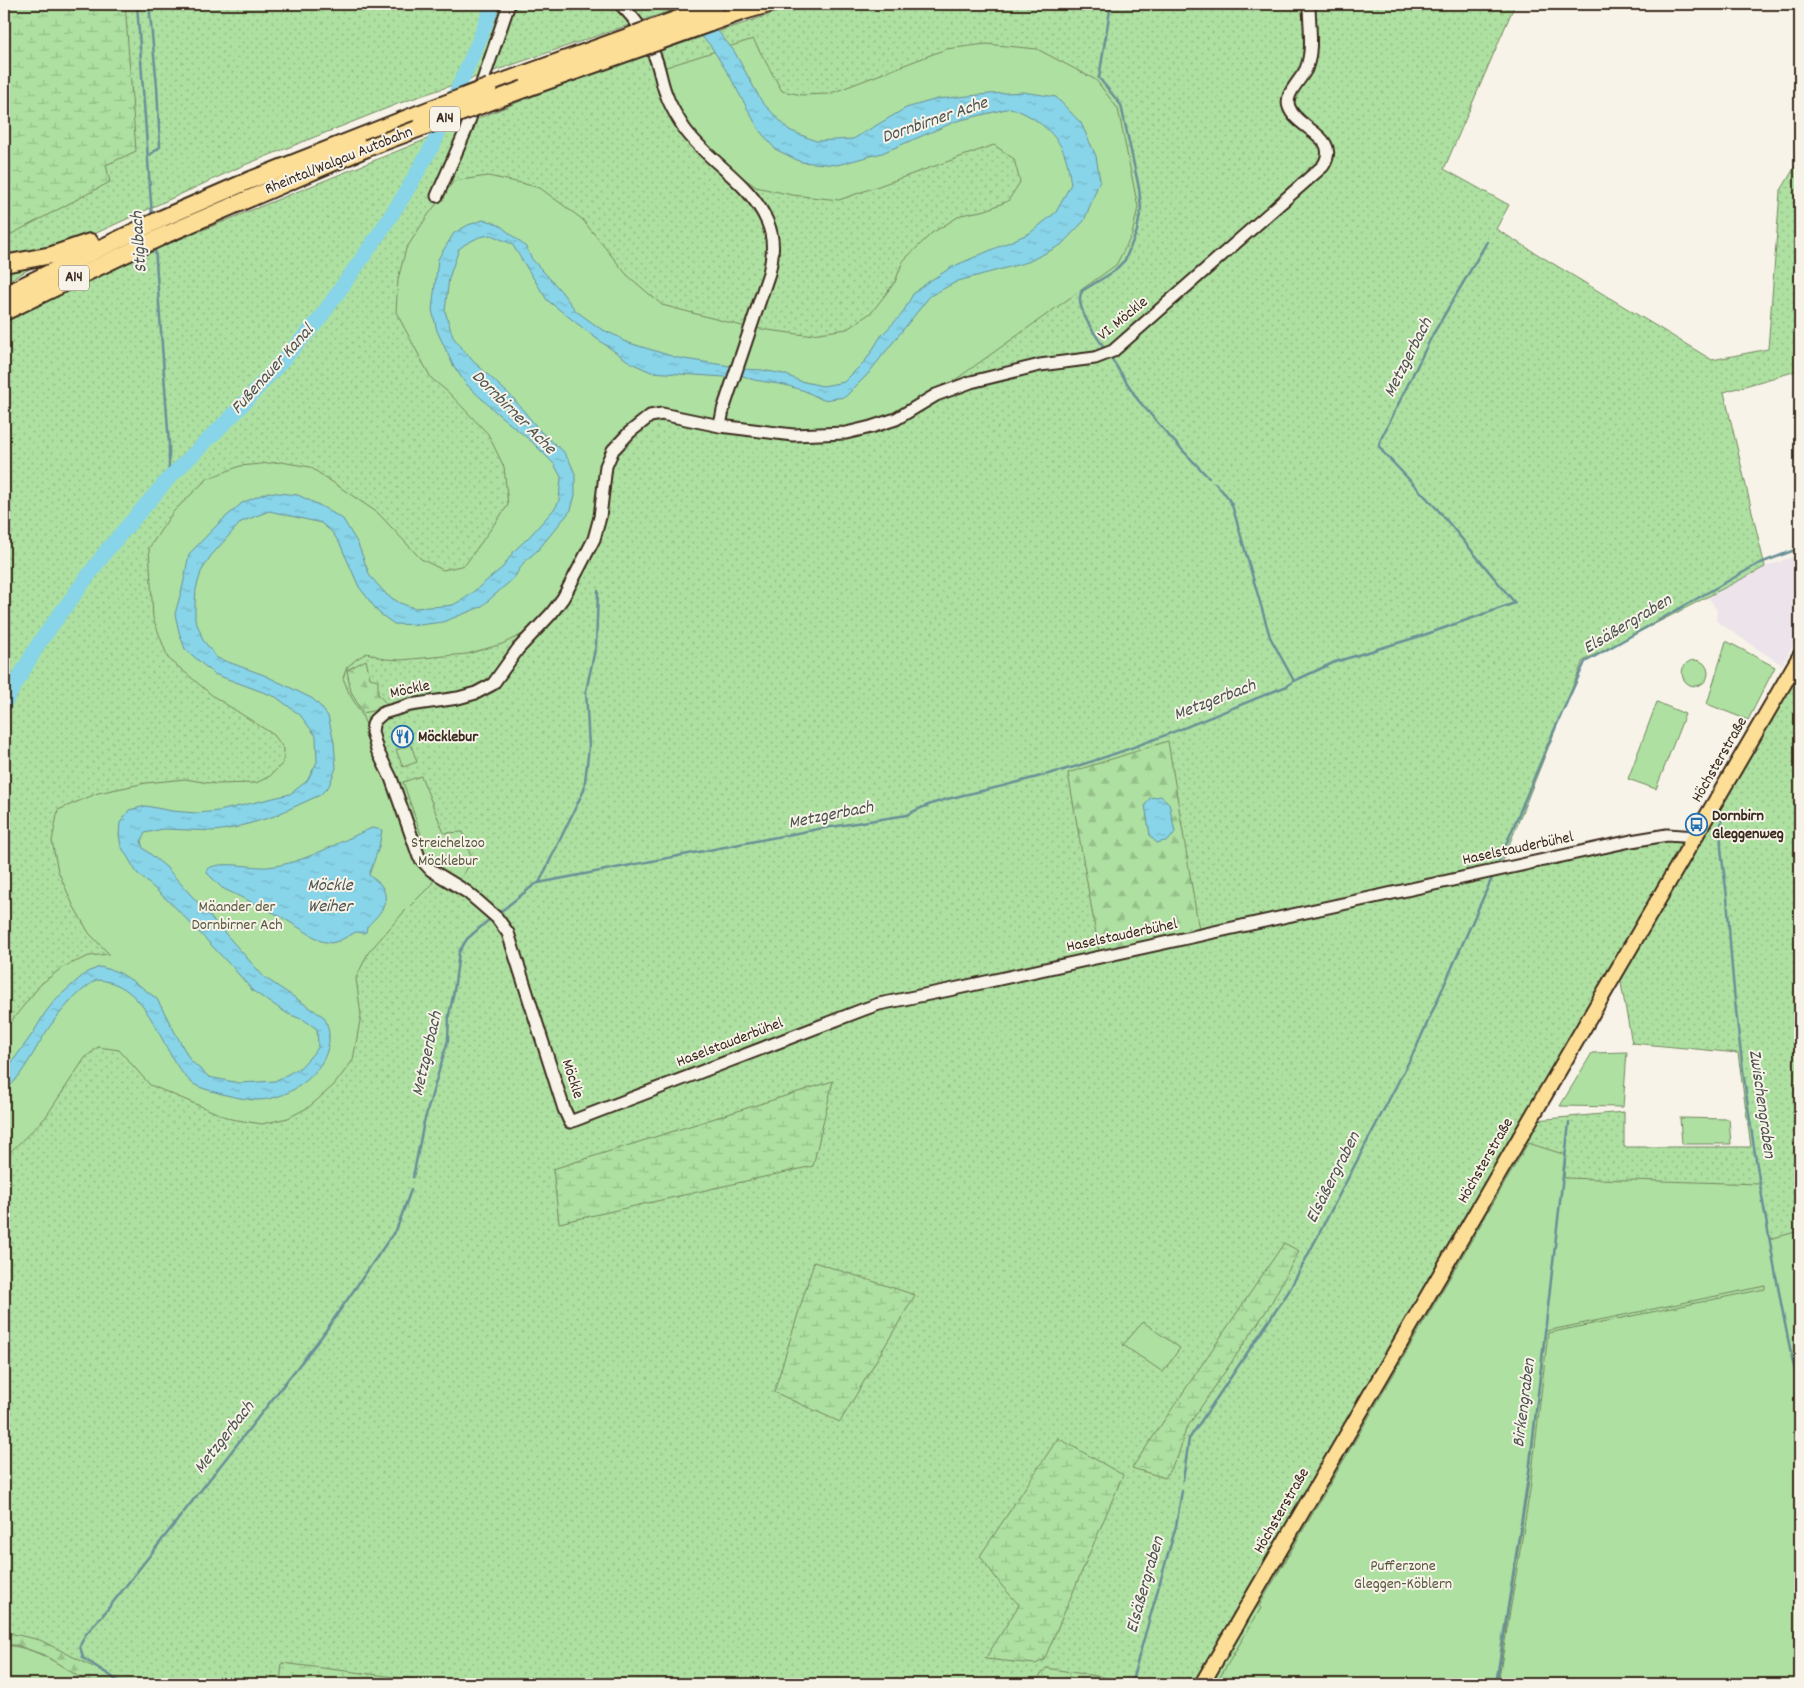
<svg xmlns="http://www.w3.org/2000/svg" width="1804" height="1688" viewBox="0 0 1804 1688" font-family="Dekko,sans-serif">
	<defs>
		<pattern id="grass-dots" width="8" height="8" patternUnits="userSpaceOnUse" patternTransform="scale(1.25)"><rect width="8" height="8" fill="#ade0a1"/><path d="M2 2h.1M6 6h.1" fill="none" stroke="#96c08a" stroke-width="1.8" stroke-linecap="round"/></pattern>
		<pattern id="forest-firs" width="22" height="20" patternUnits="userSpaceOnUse" patternTransform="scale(1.25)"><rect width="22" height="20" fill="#ade0a1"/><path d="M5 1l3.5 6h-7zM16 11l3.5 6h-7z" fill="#96c08a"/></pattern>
		<pattern id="wetland-marsh" width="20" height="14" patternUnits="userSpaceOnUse" patternTransform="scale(1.25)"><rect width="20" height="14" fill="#ade0a1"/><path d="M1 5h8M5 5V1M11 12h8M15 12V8" fill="none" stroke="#96c08a"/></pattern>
		<pattern id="water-ripples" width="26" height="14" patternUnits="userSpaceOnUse" patternTransform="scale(1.25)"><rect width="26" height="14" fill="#88d4e8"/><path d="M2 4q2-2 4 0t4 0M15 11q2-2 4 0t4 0" fill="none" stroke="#76b6c7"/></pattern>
	</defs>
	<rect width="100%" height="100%" fill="#f7f3e8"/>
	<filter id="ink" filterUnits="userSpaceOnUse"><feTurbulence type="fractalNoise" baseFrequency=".02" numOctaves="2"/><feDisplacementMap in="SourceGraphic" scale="10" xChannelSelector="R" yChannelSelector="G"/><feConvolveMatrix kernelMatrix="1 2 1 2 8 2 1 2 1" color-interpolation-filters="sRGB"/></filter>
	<g filter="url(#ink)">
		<polygon fill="#ede4eb" points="1800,554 1800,633 1782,665 1716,621 1717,610 1708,597 1765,567"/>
		<g fill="url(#grass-dots)" stroke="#748560">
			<polygon points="4,4 671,4 676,9 400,103 242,166 92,235 4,283"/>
			<polygon points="802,4 1515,4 1444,169 1509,205 1496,229 1712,360 1768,349 1780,192 1800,158 1800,370 1724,392 1765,567 1583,661 1501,865 1664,838 1690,841 1197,1684 4,1684 4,323 131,259 548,90 647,55"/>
			<polygon points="1800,669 1800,1684 1207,1684 1536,1120 1624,1112 1624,1147 1751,1147 1738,1053 1632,1043 1620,978"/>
		</g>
		<g fill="url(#forest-firs)" stroke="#748560">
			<polygon points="366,660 370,678 378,680 378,694 389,707 363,713 351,692 347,670"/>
			<polygon points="1168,741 1199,930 1099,951 1068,773"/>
			<polygon points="4,1632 40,1640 111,1676 121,1684 89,1684 44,1655 16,1645 4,1645"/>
		</g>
		<g fill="url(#wetland-marsh)" stroke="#748560">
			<polygon points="4,4 125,4 136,151 106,165 110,182 4,238"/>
			<polygon points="833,1081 813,1166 559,1223 553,1169"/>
			<polygon points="1284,1243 1299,1251 1269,1307 1186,1429 1178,1456 1165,1478 1132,1468"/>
			<polygon points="814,1262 915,1295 840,1422 774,1392"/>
			<polygon points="1058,1438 1123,1475 1044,1660 1035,1664 985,1659 1019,1605 1002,1586 980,1556"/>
			<polygon points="282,1663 451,1684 280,1684"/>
			<polygon points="1046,1668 1128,1681 1127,1684 1034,1684"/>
		</g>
		<g fill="#ade0a1" stroke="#748560">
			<polygon points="753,39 782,91 802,95 829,94 946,49 986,44 1037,49 1096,80 1118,109 1138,207 1132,235 1116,265 948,385 892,418 851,429 777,429 728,423 656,409 635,420 614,442 594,526 573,571 550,609 529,631 502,644 467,654 401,660 385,659 367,653 358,658 347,667 343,678 349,693 362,715 394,795 435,877 431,885 403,913 368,953 356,978 361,1015 353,1060 334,1085 309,1107 288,1118 262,1124 231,1119 150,1085 119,1050 98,1047 85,1058 45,1118 4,1158 4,1030 41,984 63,967 89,956 109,954 89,933 73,905 58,871 52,841 58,810 98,793 146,783 185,779 215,784 256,783 270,776 283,763 284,749 274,735 213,696 168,658 153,618 149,548 173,512 207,479 240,466 281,462 310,467 378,513 421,559 443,570 465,565 508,505 504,467 488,434 448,392 431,378 396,312 398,279 406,249 428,215 454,181 488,176 521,183 540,188 582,219 627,275 662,305 746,327 805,335 847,329 872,312 895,282 903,261 932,233 961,215 986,210 1008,201 1020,182 1014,159 994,145 839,200 792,195 756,187 718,159 689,126 672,97 663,68"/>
			<polygon points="1726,641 1775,667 1748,720 1707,704"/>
			<circle cx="1695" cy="673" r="13"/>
			<polygon points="1657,702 1685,714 1656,789 1628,779"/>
			<polygon points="411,745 417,762 403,767 396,750"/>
			<polygon points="421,776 444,833 463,832 472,860 459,882 426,860 418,842 423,840 403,782"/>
			<polygon points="1627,1052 1623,1107 1560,1106 1592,1053"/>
			<polygon points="1680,1118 1729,1119 1731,1144 1682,1144"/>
			<polygon points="1528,1143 1566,1155 1564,1178 1760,1184 1769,1239 1800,1231 1800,1684 1498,1684 1530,1490 1548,1333 1765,1289 1765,1286 1546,1331 1528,1487 1497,1684 1216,1684 1261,1608 1259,1606"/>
			<polygon points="1143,1322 1180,1348 1163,1372 1123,1345"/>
			<path d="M4,1645C37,1647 62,1666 89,1684H4Z"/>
		</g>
		<g fill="url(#water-ripples)" stroke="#699097">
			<path d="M671,4H696L734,51L762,102L789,130L816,141L853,139L906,108L937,99L989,94L1023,92L1056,97L1081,123L1096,156L1100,180L1084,221L1061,245L1028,262L958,281L930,296L867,375L845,397L823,400L805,391L785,385L754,380L738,374L724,377L651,372L631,363L597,339L547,300L512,244L491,235L479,237L464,245L459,249L449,278L445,311L453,337L472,360L513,398L541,432L563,451L570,462L575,474V495L571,510L538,550L524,562L514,578L481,607L443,622L419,625L394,624L379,613L359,587L340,544L332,532L321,523L269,511L241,522L210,557L201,572L196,589L195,604V619L199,629L203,640L217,658L264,675L289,687L313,699L321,707L328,716L334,742L336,768L329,786L320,795L272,817L234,828L215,831L163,829L145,833L141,841L143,848L166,867L264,977L324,1017C345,1058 297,1100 257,1100C243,1100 211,1092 197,1086C188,1082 180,1070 174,1061C156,1030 140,981 96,980C81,990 69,1002 57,1017C37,1041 28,1071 4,1092V1073L33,1033L45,1013L56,999L81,977L87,972L100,967L112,970L120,973L139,985L157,999L190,1060L209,1077L239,1083L275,1081L301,1067L318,1048L317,1029L304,1020L288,1014L253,991L233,968L174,906L137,873L121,846L119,835L120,823L129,810L146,806L172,811L197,813L219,811L290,794L307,781L317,762L316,736L300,715L276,697L214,674L185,649L179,632L175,614L183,585L189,554L220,522L242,503L268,492L298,495L321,506L343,519L358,544L370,576L387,595L400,603L414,608L444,606L453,605L467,597L503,567L514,551L529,537L556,507L559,500L561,477L554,464L531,441L498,414L466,384L453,365L437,331L432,310L438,259L454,233L468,225L483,220L493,222L502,227L526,247L532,259L561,291L576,311L601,329L619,337L623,341L678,358L730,366L741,369L762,370L784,374L800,381L823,386L844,382L866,360L881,336L902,314L913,294L928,282L952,267L1030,233L1056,212L1071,184C1069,174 1068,162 1064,153C1056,132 1030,113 1010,108L957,121L882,153L837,165L801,162L775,149L759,130L729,75L710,45Z"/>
			<polygon points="1161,796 1169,803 1175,832 1169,840 1157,843 1150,836 1145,805 1150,798"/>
			<path d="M372,828L382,830L379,847L369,875C372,878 378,881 381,885C393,903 378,915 367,927L366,932L364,933L356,932L339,941L331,943L321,941L278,915L222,888L207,873V869C221,860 251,868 268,867C305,863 338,842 372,828Z"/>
		</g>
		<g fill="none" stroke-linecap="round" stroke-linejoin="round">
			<g stroke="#699097" stroke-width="2.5">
				<polyline points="137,4 152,217"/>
				<polyline points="147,157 160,147 157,86 149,4"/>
				<polyline points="155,247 169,444 169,478"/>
				<path d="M1105,349C1096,335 1073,306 1082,291L1113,272L1125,260L1137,231L1141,208L1139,188L1121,105L1099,78L1111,4"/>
				<polyline points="1111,358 1138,400 1171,438 1209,478"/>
				<polyline points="1215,483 1226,495 1232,505 1270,637 1294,681"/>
				<path d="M1722,817C1717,848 1727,880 1728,911C1734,1023 1750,1132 1770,1242C1779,1292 1787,1342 1800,1391"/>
				<polyline points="1497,866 1552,735 1585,662 1758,564 1800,548"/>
				<polyline points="539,883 584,790 589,747 586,691 596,645 598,591"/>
				<path d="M500,912L534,885L538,883L818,829L907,815C931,801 959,796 986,790C1016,783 1045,775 1074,767C1147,745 1217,714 1287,686L1294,681L1335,662L1424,635L1515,603L1438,510L1383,452L1379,446L1380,441L1432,336L1487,242"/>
				<polyline points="413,1177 424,1122 448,1040 449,1015 454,991 459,952 467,939 491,918"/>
				<polyline points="1183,1480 1189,1439 1289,1291 1416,1048 1492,878"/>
				<polyline points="121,1684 111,1676 83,1658 80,1646 85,1635 103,1615 322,1336 397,1228 411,1190"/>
				<polyline points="1131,1684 1176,1526 1182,1491"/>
				<polyline points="1496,1684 1529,1472 1569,1123"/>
			</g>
			<polyline stroke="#88d4e8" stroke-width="15" points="4,704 39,643 107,550 169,478 236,412 318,321 377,237 403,197 434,143 480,38 493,4"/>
			<defs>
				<g id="minor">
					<path d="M620,4C635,18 648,38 655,57C660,69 661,82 666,94C670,106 677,117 684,128C708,162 750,182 767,221C775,239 773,255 769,273L723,410L720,426"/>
					<path d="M1309,4C1309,24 1314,50 1306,69C1301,80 1284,94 1289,107C1297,130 1342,136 1323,166L1113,351L1095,358L1040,365L971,382L936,395L896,419L871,427L846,433L793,435L720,426L662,414L650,416L630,432L613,450L606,466L600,517L594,539L578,570L563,598L551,614L518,649L493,684L476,693L458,698L410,705L383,713L375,720L373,725L372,732L377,750L391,778L419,857L431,870L467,892L480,903L497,918L508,933L564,1109L570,1122L862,1010L879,1004L949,990L1631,841L1667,835L1697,837"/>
					<polyline points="437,196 466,130 509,4"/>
				</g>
				<path id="major" d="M1202,1684C1400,1341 1602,1000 1800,656"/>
				<g id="highway">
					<polyline points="741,12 769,4"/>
					<polyline points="489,87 636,34"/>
					<polyline points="524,89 643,47"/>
					<polyline points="4,264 52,255 90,242"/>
					<polyline points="4,295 163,218 248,181 418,114"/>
					<polyline points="4,312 167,234 367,148"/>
				</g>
			</defs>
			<use href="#minor" stroke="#3b2a1e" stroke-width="15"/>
			<use href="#major" stroke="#3b2a1e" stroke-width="18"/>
			<use href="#highway" stroke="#3b2a1e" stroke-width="20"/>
			<use href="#minor" stroke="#f7f3e8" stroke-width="11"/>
			<use href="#major" stroke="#fdde96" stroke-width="14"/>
			<use href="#highway" stroke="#fdde96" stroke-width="16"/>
			<defs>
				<g id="highway-bridge">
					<polyline points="636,34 715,6"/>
					<polyline points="643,47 741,12"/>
					<polyline points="418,114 489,87"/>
					<polyline points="367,148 524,89"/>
				</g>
			</defs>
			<use href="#highway-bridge" stroke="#3b2a1e" stroke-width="20" stroke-linecap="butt"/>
			<use href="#highway-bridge" stroke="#fdde96" stroke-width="16"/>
		</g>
	</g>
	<defs>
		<symbol id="restaurant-ring" viewBox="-11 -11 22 22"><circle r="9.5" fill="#f7f3e8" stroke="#1f6fb2" stroke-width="1.5"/><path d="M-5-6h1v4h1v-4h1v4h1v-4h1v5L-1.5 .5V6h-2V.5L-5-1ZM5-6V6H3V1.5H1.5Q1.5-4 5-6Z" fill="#1f6fb2"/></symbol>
		<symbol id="bus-ring" viewBox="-11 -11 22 22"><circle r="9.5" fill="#f7f3e8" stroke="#1f6fb2" stroke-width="1.5"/><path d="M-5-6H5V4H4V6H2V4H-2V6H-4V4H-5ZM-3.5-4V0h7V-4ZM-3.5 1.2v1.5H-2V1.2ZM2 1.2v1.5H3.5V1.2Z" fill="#1f6fb2"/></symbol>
	</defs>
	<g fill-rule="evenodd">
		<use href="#restaurant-ring" x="390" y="724" width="25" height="25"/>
		<use href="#bus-ring" x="1684" y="812" width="25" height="25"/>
	</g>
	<g text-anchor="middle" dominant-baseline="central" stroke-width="4" stroke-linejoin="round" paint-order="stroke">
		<g fill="#f7f3e8" stroke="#73665b" stroke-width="1">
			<rect x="430" y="106.5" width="30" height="25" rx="4"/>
			<rect x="59" y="265.5" width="30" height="25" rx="4"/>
		</g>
		<g font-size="15" font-weight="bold" fill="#3b2a1e">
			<text x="445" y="119">A14</text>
			<text x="74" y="278">A14</text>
		</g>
		<g font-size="16" fill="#3b2a1e" stroke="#f7f3e8">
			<text transform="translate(339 161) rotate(-22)">Rheintal/Walgau Autobahn</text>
			<text transform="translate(1123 319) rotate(-39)">VI. Möckle</text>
			<text transform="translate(410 690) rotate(-12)">Möckle</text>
			<text transform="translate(1720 760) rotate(-60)">Höchsterstraße</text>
			<text transform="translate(1518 849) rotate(-12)">Haselstauderbühel</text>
			<text transform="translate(1122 936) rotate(-12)">Haselstauderbühel</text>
			<text transform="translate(730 1043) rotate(-21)">Haselstauderbühel</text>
			<text transform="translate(572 1079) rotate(72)">Möckle</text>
			<text transform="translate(1486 1161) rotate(-60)">Höchsterstraße</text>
			<text transform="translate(1282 1511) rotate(-60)">Höchsterstraße</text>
		</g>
		<g font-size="16" font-weight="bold" fill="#3b2a1e" stroke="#f7f3e8" text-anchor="start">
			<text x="418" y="737">Möcklebur</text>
			<text x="1712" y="816">Dornbirn<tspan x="1712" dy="18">Gleggenweg</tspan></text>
		</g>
		<g font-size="16" fill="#58583f" stroke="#f7f3e8">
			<text x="448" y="843">Streichelzoo<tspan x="448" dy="18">Möcklebur</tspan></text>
			<text x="237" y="907">Mäander der<tspan x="237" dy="18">Dornbirner Ach</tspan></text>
			<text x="1403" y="1566">Pufferzone<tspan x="1403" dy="18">Gleggen-Köblern</tspan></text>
		</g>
		<g font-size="18" font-style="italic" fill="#4e5450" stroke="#f7f3e8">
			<text transform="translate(935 121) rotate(-19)">Dornbirner Ache</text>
			<text transform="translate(140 242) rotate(-94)">Stiglbach</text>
			<text transform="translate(1409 358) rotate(-63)">Metzgerbach</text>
			<text transform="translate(273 370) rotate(-48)">Fußenauer Kanal</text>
			<text transform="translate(513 413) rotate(45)">Dornbirner Ache</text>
			<text transform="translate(1628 625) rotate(-31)">Elsäßergraben</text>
			<text transform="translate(1215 701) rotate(-21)">Metzgerbach</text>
			<text transform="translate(831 816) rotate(-11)">Metzgerbach</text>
			<text x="330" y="886">Möckle<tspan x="330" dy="21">Weiher</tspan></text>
			<text transform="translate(428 1054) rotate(-77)">Metzgerbach</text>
			<text transform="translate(1761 1104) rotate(82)">Zwischengraben</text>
			<text transform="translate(1334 1178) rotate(-63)">Elsäßergraben</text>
			<text transform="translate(1525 1403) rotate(-83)">Birkengraben</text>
			<text transform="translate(225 1438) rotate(-52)">Metzgerbach</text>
			<text transform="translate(1146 1585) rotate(-74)">Elsäßergraben</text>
		</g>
	</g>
	<rect width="1804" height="1688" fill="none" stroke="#f7f3e8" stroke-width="20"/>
	<rect x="10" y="10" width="1784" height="1668" fill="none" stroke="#3b2a1e" stroke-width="2" filter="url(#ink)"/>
</svg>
